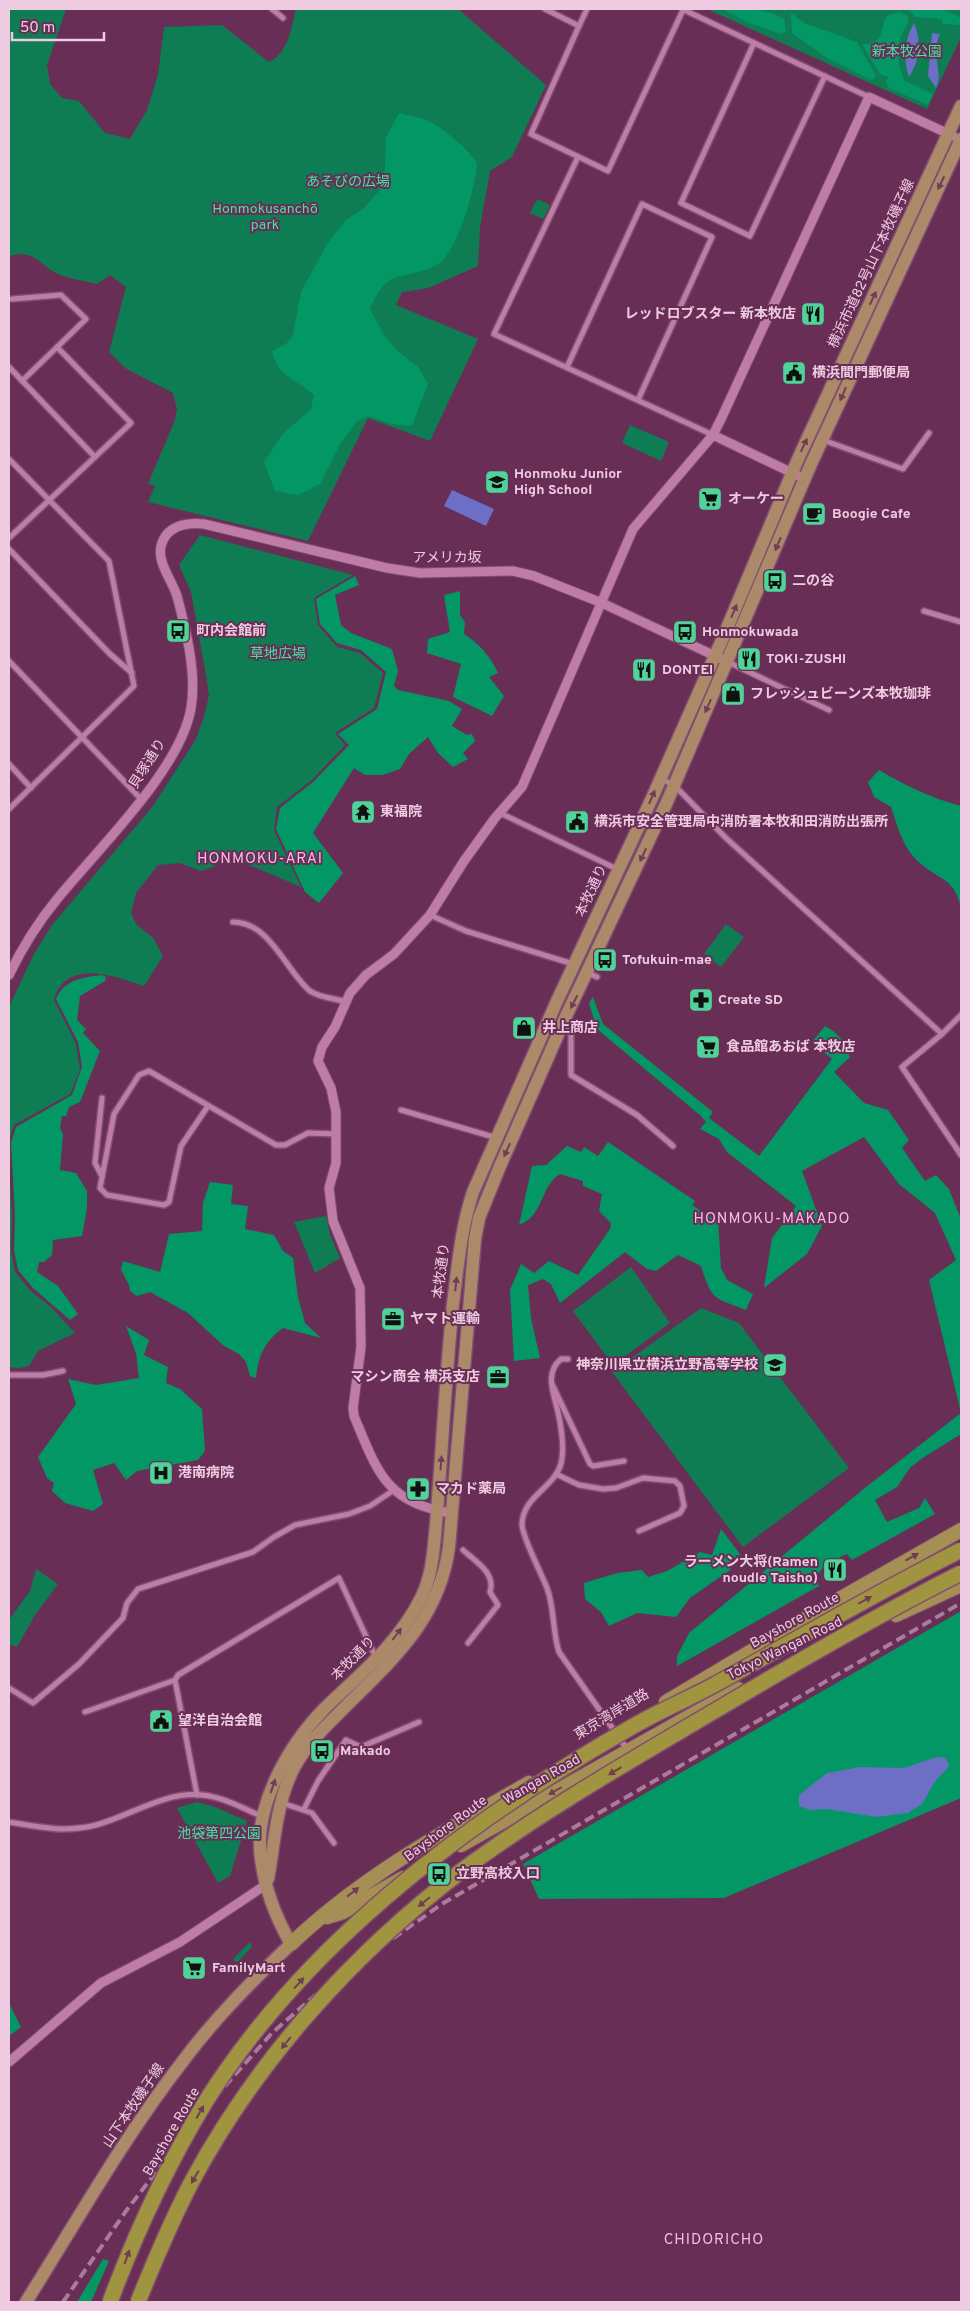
<svg xmlns="http://www.w3.org/2000/svg" width="970" height="2311" viewBox="0 0 970 2311" font-family="Overpass,'Noto Sans JP',sans-serif">
	<rect width="100%" height="100%" fill="#682e56"/>
	<g fill="#0e7d54">
		<path d="M9,9H66L47,65L50,84L62,98L79,101L105,133L130,139L147,110L158,75L164,27L222,25L269,62C289,52 291,28 296,9H458L546,85L512,157L490,171L480,227L478,266L428,288L402,292L396,305L478,339L430,441L368,418L308,541L148,502L155,486L148,484L175,420L177,409L173,393L125,368L109,352L126,287L110,275L97,284C85,281 70,279 58,274C39,265 35,249 9,256Z"/>
		<polygon points="707,9 961,9 961,37 927,109"/>
		<polygon points="537,199 550,205 543,219 530,213"/>
		<polygon points="630,425 669,442 661,461 622,443"/>
		<path d="M200,535L353,575L314,598L318,625L337,647L360,653L383,673L374,708L335,733L345,745L312,780L277,807L274,830L301,887L249,865L227,853L213,867L201,871L180,863L158,865L136,893L131,913L136,924L153,938L163,956L144,986C115,976 65,958 54,1000L76,1044L80,1070L70,1094L14,1125L9,1141V1007L34,954L52,925L153,806L195,741L204,717L209,695L206,675L191,592L179,565Z"/>
		<polygon points="726,924 744,937 721,967 704,954"/>
		<polygon points="9,1162 12,1217 11,1251 15,1272 31,1291 52,1308 75,1333 38,1351 29,1366 19,1368 9,1367"/>
		<polygon points="326,1216 330,1235 340,1258 315,1273 294,1222"/>
		<polygon points="631,1267 670,1323 613,1365 573,1311"/>
		<polygon points="701,1308 739,1323 849,1468 743,1547 612,1372"/>
		<polygon points="36,1569 58,1584 35,1615 17,1647 9,1644 9,1620 30,1591"/>
		<polygon points="197,1802 215,1807 247,1821 230,1876 218,1883 177,1808"/>
		<polygon points="250,1942 252,1947 238,1962 234,1961 234,1958"/>
	</g>
	<g fill="#039765">
		<path d="M722,9C741,9 768,8 784,19L786,32L781,34L749,23Z"/>
		<polygon points="908,9 943,9 961,18 961,25 943,24 942,19 915,17"/>
		<path d="M899,12L908,16C909,24 904,29 901,36C896,51 898,66 905,81L933,94L928,105L889,88L886,82L888,77L880,74L862,44C885,45 879,30 887,16Z"/>
		<polygon points="791,13 804,23 857,42 876,76 874,79 871,80 827,58 792,33"/>
		<path d="M399,113C408,116 418,117 426,120C444,128 466,147 477,163C475,188 458,257 433,267C397,282 389,266 370,309L385,337L401,354L418,367L428,384L412,426L392,424L368,416L356,422L339,446L320,484L298,495L275,491L264,462L283,434L311,409L314,395C295,378 278,378 272,351L286,344L293,335L301,292L327,244L346,220L363,209L379,191L385,168L386,138Z"/>
		<polygon points="355,576 359,585 335,595 341,625 351,633 392,649 398,671 394,686 398,690 449,701 462,709 452,726 467,735 472,734 475,741 463,753 468,759 453,767 438,753 428,737 409,754 400,769 383,775 365,775 354,768 313,833 343,873 319,903 305,892 276,829 280,808 313,782 349,745 338,734 377,709 386,672 361,650 337,643 320,624 316,599"/>
		<path d="M460,591V615L465,622L464,634C480,645 489,654 498,673L489,677L504,696L492,716L453,697L461,664L427,653L428,639L450,632L444,595Z"/>
		<path d="M879,770C906,786 931,798 961,806V907C954,878 941,881 921,864C903,849 898,828 891,807L874,797L868,782Z"/>
		<path d="M102,975L106,977L105,981L80,996L77,1020L86,1029L83,1033L100,1051L80,1102L69,1107L66,1116H62L60,1128L63,1134L60,1170L76,1173L87,1191V1208L82,1236L53,1240L52,1255L44,1262H39L37,1272L58,1286L78,1314L70,1320L33,1288L18,1270L14,1250L15,1216L11,1143L16,1127L72,1095L82,1067L78,1042L56,999C65,979 81,978 102,975Z"/>
		<path d="M593,997L603,1024L713,1112L709,1118L759,1156L832,1059L812,1042L825,1026C839,1033 845,1042 850,1057L834,1072L864,1103L888,1110L909,1140L902,1148L925,1181L936,1175L949,1189L961,1219V1434L921,1459L910,1468L897,1487L875,1500L887,1522L919,1508L925,1498L935,1514L852,1560L847,1554L827,1563L816,1576L819,1586L677,1666V1656L689,1633L866,1487L961,1413L929,1280L956,1260L935,1213L899,1184L864,1137L802,1171L822,1226L807,1254L764,1288L772,1238L796,1206L727,1152L719,1139L700,1129L706,1122L701,1116L597,1029L589,1003Z"/>
		<path d="M608,1142L695,1201L692,1205L708,1216L718,1219L721,1268L727,1280L753,1294L746,1310C713,1297 712,1301 701,1266L678,1255L656,1271L647,1269L625,1252L560,1303L551,1284L543,1279L528,1285L531,1318L540,1358L514,1361L510,1290L521,1264L534,1273L549,1261L578,1275L610,1229L611,1223L599,1211L602,1194L583,1186V1181L560,1174C540,1186 544,1216 519,1225L532,1166L546,1165L567,1146L581,1152L584,1147L598,1156Z"/>
		<path d="M210,1182L233,1185L231,1204L248,1206L245,1229L274,1235L283,1251L293,1258L298,1297L305,1323L321,1338L283,1328C265,1341 258,1356 256,1378L250,1376L246,1362L239,1354L224,1346L188,1313L150,1292L137,1296L130,1291L129,1285L121,1270L123,1261L160,1272L169,1234L202,1231L203,1203Z"/>
		<polygon points="126,1326 149,1340 144,1355 168,1367 166,1383 180,1389 202,1409 205,1451 198,1460 137,1471 126,1480 114,1463 93,1470 103,1504 93,1511 65,1503 52,1491 54,1483 47,1478 38,1457 76,1404 68,1379 96,1385 139,1378 136,1353"/>
		<polygon points="721,1529 740,1554 730,1570 690,1598 676,1617 637,1613 609,1626 601,1612 585,1599 584,1583 617,1573 642,1570 648,1577 667,1571 700,1552 712,1555"/>
		<polygon points="961,1611 961,1798 724,1898 539,1899 523,1864"/>
		<polygon points="9,2003 21,2027 9,2036"/>
		<polygon points="103,2259 109,2261 91,2302 77,2302"/>
	</g>
	<g fill="#6d6ec6">
		<path d="M914,23C922,42 920,60 909,77C903,58 904,40 914,23Z"/>
		<path d="M932,33L940,34C930,56 944,72 936,88L928,76Z"/>
		<polygon points="452,490 494,509 486,526 444,506"/>
		<polygon points="937,1757 946,1758 949,1766 934,1783 922,1804 908,1813 876,1817 827,1809 810,1810 799,1806 799,1795 827,1773 860,1767 904,1768"/>
	</g>
	<g fill="none" stroke-linecap="round" stroke-linejoin="round">
		<defs>
			<g id="minor">
				<polyline points="272,9 283,18"/>
				<polyline points="545,9 579,26 531,134 608,171 683,10"/>
				<polyline points="682,9 869,97"/>
				<polyline points="579,26 587,9"/>
				<polyline points="754,43 681,203 750,236 825,76"/>
				<polyline points="578,157 494,334 713,435"/>
				<polyline points="12,299 61,295 86,319 22,381"/>
				<polyline points="9,367 95,457"/>
				<polyline points="567,367 642,204 712,237 638,400"/>
				<polyline points="823,440 903,469 929,433"/>
				<polyline points="9,459 109,561 134,686 9,809"/>
				<polyline points="9,538 131,423 57,347"/>
				<polyline points="9,549 110,654 132,673"/>
				<polyline points="924,611 961,622"/>
				<polyline points="9,661 142,800"/>
				<polyline points="728,662 829,710"/>
				<polyline points="9,764 31,788"/>
				<polyline points="661,779 674,785 726,838 942,1034 902,1067 961,1155"/>
				<polyline points="500,813 619,870"/>
				<polyline points="430,915 466,931 573,964"/>
				<path d="M233,922C270,922 286,971 310,991C318,997 335,999 344,1001"/>
				<polyline points="588,973 597,977"/>
				<polyline points="549,1022 571,1032 571,1075 637,1115 673,1146"/>
				<polyline points="942,1034 961,1015"/>
				<polyline points="102,1098 95,1163 102,1176"/>
				<polyline points="208,1106 181,1146 169,1202 164,1205 107,1195 100,1188 114,1114 139,1075 149,1071 276,1145 285,1145 308,1133 337,1134"/>
				<polyline points="401,1110 497,1138"/>
				<path d="M568,1359H561C544,1373 554,1394 558,1412C561,1426 564,1444 562,1458C559,1487 523,1494 522,1524C521,1534 542,1575 547,1588C555,1609 552,1631 559,1652L627,1749"/>
				<polyline points="9,1375 43,1375 63,1371"/>
				<polyline points="552,1384 590,1464 593,1466 624,1461"/>
				<polyline points="558,1475 579,1485 603,1489 616,1488 643,1478 675,1481 680,1486 684,1506 680,1513 639,1531"/>
				<path d="M463,1550C476,1562 496,1573 490,1592L498,1605L468,1643"/>
				<polyline points="175,1680 197,1795"/>
				<polyline points="9,1688 33,1703 79,1664 123,1618 127,1603 138,1589 253,1552 274,1537 295,1525 349,1514 370,1506 394,1490"/>
				<polyline points="85,1712 175,1680 178,1675 339,1578 376,1658"/>
				<polyline points="282,1803 312,1813 334,1843"/>
				<polyline points="304,1809 318,1781 346,1740 361,1747 419,1722"/>
				<path d="M9,1822C39,1827 65,1833 96,1825C130,1816 165,1791 202,1795C223,1797 243,1808 263,1817"/>
			</g>
			<g id="tertiary">
				<polyline points="713,435 805,479"/>
				<path d="M9,975C22,948 38,922 58,898C97,850 181,769 191,708C197,673 186,630 177,596C172,580 157,563 161,546C166,526 186,522 204,524L387,568L420,573L513,571L534,576L602,603L728,662"/>
				<path d="M452,1513C386,1504 377,1471 354,1416L353,1408L361,1347L360,1288L333,1221L329,1188L336,1163V1112L331,1088L318,1061L322,1047L335,1027L350,993L366,975L394,954L430,915L464,861L495,818L522,787L633,529L713,435L722,417L869,97L953,136"/>
				<polyline points="9,2062 101,1983 180,1942 267,1884"/>
			</g>
			<g id="primary">
				<path d="M268,1879C275,1841 276,1801 295,1766C307,1744 325,1727 341,1711C391,1661 439,1621 449,1547L475,1239L479,1218L500,1166L567,1014L667,802L811,464L961,139"/>
				<path d="M26,2302C77,2221 124,2137 183,2061C215,2018 252,1981 291,1944C276,1918 265,1889 261,1859C253,1806 289,1745 324,1709C359,1675 399,1643 421,1598C431,1579 433,1556 435,1535C442,1458 445,1381 453,1304C458,1265 461,1228 473,1192L557,1001L653,796L722,640L798,459L961,106"/>
			</g>
			<g id="trunk">
				<polyline points="896,1615 961,1585"/>
				<polyline points="666,1702 834,1602 961,1530"/>
				<polyline points="461,1845 738,1689"/>
				<polyline points="327,1917 343,1912 403,1878"/>
				<path d="M291,1944C361,1877 445,1831 529,1783"/>
			</g>
		</defs>
		<use href="#minor" stroke="#7f4e70" stroke-width="8"/>
		<use href="#tertiary" stroke="#7f4e70" stroke-width="11"/>
		<use href="#primary" stroke="#7f4e70" stroke-width="15"/>
		<use href="#trunk" stroke="#7f4e70" stroke-width="16"/>
		<use href="#minor" stroke="#be7ca7" stroke-width="5"/>
		<use href="#tertiary" stroke="#be7ca7" stroke-width="9"/>
		<use href="#primary" stroke="#ac8a69" stroke-width="12"/>
		<use href="#trunk" stroke="#a68f54" stroke-width="14"/>
		<polyline stroke="#aa7b9a" stroke-width="4" stroke-dasharray="10 5" stroke-linecap="butt" points="63,2302 126,2211 203,2111 272,2033 328,1984 442,1904 961,1603"/>
		<defs>
			<g id="motorway-bridge">
				<path d="M110,2302C136,2232 167,2165 206,2101C306,1942 469,1820 630,1728C657,1712 686,1700 714,1685C796,1640 877,1592 961,1550"/>
				<path d="M138,2302C154,2262 171,2222 191,2183C256,2061 354,1952 464,1869C537,1815 616,1769 694,1723C782,1671 870,1619 961,1573"/>
			</g>
		</defs>
		<use href="#motorway-bridge" stroke="#7f4e70" stroke-width="18" stroke-linecap="butt"/>
		<use href="#motorway-bridge" stroke="#a09440" stroke-width="15"/>
	</g>
	<defs><path id="oneway-solid" d="M-6-.8H1V-3.2L6.5 0L1 3.2V.8H-6Z" transform="scale(1.25)"/></defs>
	<g fill="#723c59">
		<use href="#oneway-solid" transform="translate(941 183) rotate(115)"/>
		<use href="#oneway-solid" transform="translate(873 298) rotate(-65)"/>
		<use href="#oneway-solid" transform="translate(843 394) rotate(114)"/>
		<use href="#oneway-solid" transform="translate(804 445) rotate(-65)"/>
		<use href="#oneway-solid" transform="translate(778 544) rotate(113)"/>
		<use href="#oneway-solid" transform="translate(734 611) rotate(-67)"/>
		<use href="#oneway-solid" transform="translate(708 706) rotate(114)"/>
		<use href="#oneway-solid" transform="translate(652 797) rotate(-66)"/>
		<use href="#oneway-solid" transform="translate(643 855) rotate(115)"/>
		<use href="#oneway-solid" transform="translate(574 1002) rotate(117)"/>
		<use href="#oneway-solid" transform="translate(507 1150) rotate(114)"/>
		<use href="#oneway-solid" transform="translate(456 1284) rotate(-84)"/>
		<use href="#oneway-solid" transform="translate(441 1463) rotate(-86)"/>
		<use href="#oneway-solid" transform="translate(397 1634) rotate(-53)"/>
		<use href="#oneway-solid" transform="translate(273 1786) rotate(-71)"/>
	</g>
	<g fill="#713d56">
		<use href="#oneway-solid" transform="translate(912 1557) rotate(-29)"/>
		<use href="#oneway-solid" transform="translate(555 1791) rotate(150)"/>
		<use href="#oneway-solid" transform="translate(353 1892) rotate(-38)"/>
	</g>
	<g fill="#703d53">
		<use href="#oneway-solid" transform="translate(865 1600) rotate(-29)"/>
		<use href="#oneway-solid" transform="translate(615 1771) rotate(149)"/>
		<use href="#oneway-solid" transform="translate(424 1902) rotate(141)"/>
		<use href="#oneway-solid" transform="translate(299 1983) rotate(-48)"/>
		<use href="#oneway-solid" transform="translate(286 2043) rotate(129)"/>
		<use href="#oneway-solid" transform="translate(200 2112) rotate(-60)"/>
		<use href="#oneway-solid" transform="translate(195 2177) rotate(120)"/>
		<use href="#oneway-solid" transform="translate(127 2257) rotate(-70)"/>
	</g>
	<defs>
		<symbol id="restaurant-square" viewBox="-11 -11 22 22"><rect x="-9" y="-9" width="18" height="18" rx="4" fill="#4fd399" stroke="#682e56"/><path d="M-5-6h1v4h1v-4h1v4h1v-4h1v5L-1.5 .5V6h-2V.5L-5-1ZM5-6V6H3V1.5H1.5Q1.5-4 5-6Z" fill="#111"/></symbol>
		<symbol id="civic-square" viewBox="-11 -11 22 22"><rect x="-9" y="-9" width="18" height="18" rx="4" fill="#4fd399" stroke="#682e56"/><path d="M-.6-6.5H3V-4.5H.6V-3L4-1V1h2V6H-6V1h2V-1L-.6-3ZM-1.2 2.5V6h2.4V2.5Z" fill="#111"/></symbol>
		<symbol id="school-square" viewBox="-11 -11 22 22"><rect x="-9" y="-9" width="18" height="18" rx="4" fill="#4fd399" stroke="#682e56"/><path d="M0-5L7-2L0 1L-7-2ZM-4 1L0 2.5L4 1V4Q0 6-4 4Z" fill="#111"/></symbol>
		<symbol id="supermarket-square" viewBox="-11 -11 22 22"><rect x="-9" y="-9" width="18" height="18" rx="4" fill="#4fd399" stroke="#682e56"/><path d="M-6-5.5h2.5l.6 2H6L4.5 2H-2.5L-4.4-4H-6ZM-1.5 3.2a1.3 1.3 0 1 0 .1 0ZM3 3.2a1.3 1.3 0 1 0 .1 0Z" fill="#111"/></symbol>
		<symbol id="cafe-square" viewBox="-11 -11 22 22"><rect x="-9" y="-9" width="18" height="18" rx="4" fill="#4fd399" stroke="#682e56"/><path d="M-5.5-4.5H6V0H3Q3 3.5 0 3.5H-2.5Q-5.5 3.5-5.5 0ZM3-3.2v2h1.7v-2ZM-6 4.5H4V6H-6Z" fill="#111"/></symbol>
		<symbol id="bus-square" viewBox="-11 -11 22 22"><rect x="-9" y="-9" width="18" height="18" rx="4" fill="#4fd399" stroke="#682e56"/><path d="M-5-6H5V4H4V6H2V4H-2V6H-4V4H-5ZM-3.5-4V0h7V-4ZM-3.5 1.2v1.5H-2V1.2ZM2 1.2v1.5H3.5V1.2Z" fill="#111"/></symbol>
		<symbol id="shop-square" viewBox="-11 -11 22 22"><rect x="-9" y="-9" width="18" height="18" rx="4" fill="#4fd399" stroke="#682e56"/><path d="M-5-2.5h2.3a2.7 3.5 0 0 1 5.4 0H5L5.5 6h-11ZM-1.5-2.5h3a1.5 2.3 0 0 0-3 0Z" fill="#111"/></symbol>
		<symbol id="temple-square" viewBox="-11 -11 22 22"><rect x="-9" y="-9" width="18" height="18" rx="4" fill="#4fd399" stroke="#682e56"/><path d="M0-6L5-2H3V0L6.5 2.5H4V6H1.5V3h-3V6H-4V2.5H-6.5L-3 0V-2H-5Z" fill="#111"/></symbol>
		<symbol id="pharmacy-square" viewBox="-11 -11 22 22"><rect x="-9" y="-9" width="18" height="18" rx="4" fill="#4fd399" stroke="#682e56"/><path d="M-2-6h4v4h4v4h-4v4h-4v-4h-4v-4h4Z" fill="#111"/></symbol>
		<symbol id="office-square" viewBox="-11 -11 22 22"><rect x="-9" y="-9" width="18" height="18" rx="4" fill="#4fd399" stroke="#682e56"/><path d="M-6-3h4V-5.5h4V-3h4V5H-6ZM-1-4.5V-3h2v-1.5ZM-6 0V1H6V0Z" fill="#111"/></symbol>
		<symbol id="hospital-square" viewBox="-11 -11 22 22"><rect x="-9" y="-9" width="18" height="18" rx="4" fill="#4fd399" stroke="#682e56"/><path d="M-5-5h3v3.5h4V-5h3V5h-3V1.5h-4V5h-3Z" fill="#111"/></symbol>
	</defs>
	<g fill-rule="evenodd">
		<use href="#restaurant-square" x="799" y="300" width="28" height="28"/>
		<use href="#civic-square" x="780" y="359" width="28" height="28"/>
		<use href="#school-square" x="483" y="468" width="28" height="28"/>
		<use href="#supermarket-square" x="696" y="485" width="28" height="28"/>
		<use href="#cafe-square" x="800" y="500" width="28" height="28"/>
		<use href="#bus-square" x="761" y="567" width="28" height="28"/>
		<use href="#bus-square" x="164" y="617" width="28" height="28"/>
		<use href="#bus-square" x="671" y="618" width="28" height="28"/>
		<use href="#restaurant-square" x="735" y="645" width="28" height="28"/>
		<use href="#restaurant-square" x="630" y="656" width="28" height="28"/>
		<use href="#shop-square" x="719" y="680" width="28" height="28"/>
		<use href="#temple-square" x="349" y="798" width="28" height="28"/>
		<use href="#civic-square" x="563" y="808" width="28" height="28"/>
		<use href="#bus-square" x="591" y="946" width="28" height="28"/>
		<use href="#pharmacy-square" x="687" y="986" width="28" height="28"/>
		<use href="#shop-square" x="510" y="1014" width="28" height="28"/>
		<use href="#supermarket-square" x="694" y="1033" width="28" height="28"/>
		<use href="#office-square" x="379" y="1305" width="28" height="28"/>
		<use href="#school-square" x="761" y="1351" width="28" height="28"/>
		<use href="#office-square" x="484" y="1363" width="28" height="28"/>
		<use href="#hospital-square" x="147" y="1459" width="28" height="28"/>
		<use href="#pharmacy-square" x="404" y="1475" width="28" height="28"/>
		<use href="#restaurant-square" x="821" y="1556" width="28" height="28"/>
		<use href="#civic-square" x="147" y="1707" width="28" height="28"/>
		<use href="#bus-square" x="308" y="1737" width="28" height="28"/>
		<use href="#bus-square" x="425" y="1860" width="28" height="28"/>
		<use href="#supermarket-square" x="180" y="1954" width="28" height="28"/>
	</g>
	<g text-anchor="middle" dominant-baseline="central" stroke-width="4" stroke-linejoin="round" paint-order="stroke">
		<g font-size="14" fill="#42e3a0" stroke="#682e56">
			<text x="907" y="52">新本牧公園</text>
			<text x="348" y="182">あそびの広場</text>
			<text x="265" y="209">Honmokusanchō<tspan x="265" dy="16">park</tspan></text>
			<text x="278" y="654">草地広場</text>
			<text x="219" y="1834">池袋第四公園</text>
		</g>
		<g font-size="14" fill="#efcbe1" stroke="#682e56">
			<text transform="translate(872 264) rotate(-65)">横浜市道82号山下本牧磯子線</text>
			<text x="447" y="558">アメリカ坂</text>
			<text transform="translate(148 764) rotate(-58)">貝塚通り</text>
			<text transform="translate(592 891) rotate(-65)">本牧通り</text>
			<text transform="translate(442 1271) rotate(-83)">本牧通り</text>
			<text transform="translate(795 1621) rotate(-29)">Bayshore Route</text>
			<text transform="translate(785 1649) rotate(-26)">Tokyo Wangan Road</text>
			<text transform="translate(354 1659) rotate(-45)">本牧通り</text>
			<text transform="translate(612 1715) rotate(-31)">東京湾岸道路</text>
			<text transform="translate(542 1780) rotate(-30)">Wangan Road</text>
			<text transform="translate(446 1829) rotate(-37)">Bayshore Route</text>
			<text transform="translate(134 2106) rotate(-56)">山下本牧磯子線</text>
			<text transform="translate(172 2132) rotate(-60)">Bayshore Route</text>
		</g>
		<g font-size="14" font-weight="bold" fill="#efcbe1" stroke="#682e56" text-anchor="start">
			<text x="796" y="314" text-anchor="end">レッドロブスター 新本牧店</text>
			<text x="812" y="373">横浜間門郵便局</text>
			<text x="514" y="474">Honmoku Junior<tspan x="514" dy="16">High School</tspan></text>
			<text x="728" y="499">オーケー</text>
			<text x="832" y="514">Boogie Cafe</text>
			<text x="792" y="581">二の谷</text>
			<text x="196" y="631">町内会館前</text>
			<text x="702" y="632">Honmokuwada</text>
			<text x="766" y="659">TOKI-ZUSHI</text>
			<text x="662" y="670">DONTEI</text>
			<text x="750" y="694">フレッシュビーンズ本牧珈琲</text>
			<text x="380" y="812">東福院</text>
			<text x="594" y="822">横浜市安全管理局中消防署本牧和田消防出張所</text>
			<text x="622" y="960">Tofukuin-mae</text>
			<text x="718" y="1000">Create SD</text>
			<text x="542" y="1028">井上商店</text>
			<text x="726" y="1047">食品館あおば 本牧店</text>
			<text x="410" y="1319">ヤマト運輸</text>
			<text x="758" y="1365" text-anchor="end">神奈川県立横浜立野高等学校</text>
			<text x="480" y="1377" text-anchor="end">マシン商会 横浜支店</text>
			<text x="178" y="1473">港南病院</text>
			<text x="436" y="1489">マカド薬局</text>
			<text x="818" y="1562" text-anchor="end">ラーメン大将(Ramen<tspan x="818" dy="16">noudle Taisho)</tspan></text>
			<text x="178" y="1721">望洋自治会館</text>
			<text x="340" y="1751">Makado</text>
			<text x="456" y="1874">立野高校入口</text>
			<text x="212" y="1968">FamilyMart</text>
		</g>
		<g font-size="15" letter-spacing="1" fill="#feb8e4" stroke="#682e56">
			<text x="260" y="859">HONMOKU-ARAI</text>
			<text x="772" y="1219">HONMOKU-MAKADO</text>
			<text x="714" y="2240">CHIDORICHO</text>
		</g>
	</g>
	<rect width="970" height="2311" fill="none" stroke="#efcbe1" stroke-width="20"/>
	<path d="M12 32v8h92v-8" fill="none" stroke="#efcbe1" stroke-width="2.5"/>
	<text x="20" y="32" font-size="15" fill="#efcbe1" stroke="#682e56" stroke-width="4" paint-order="stroke">50 m</text>
</svg>
